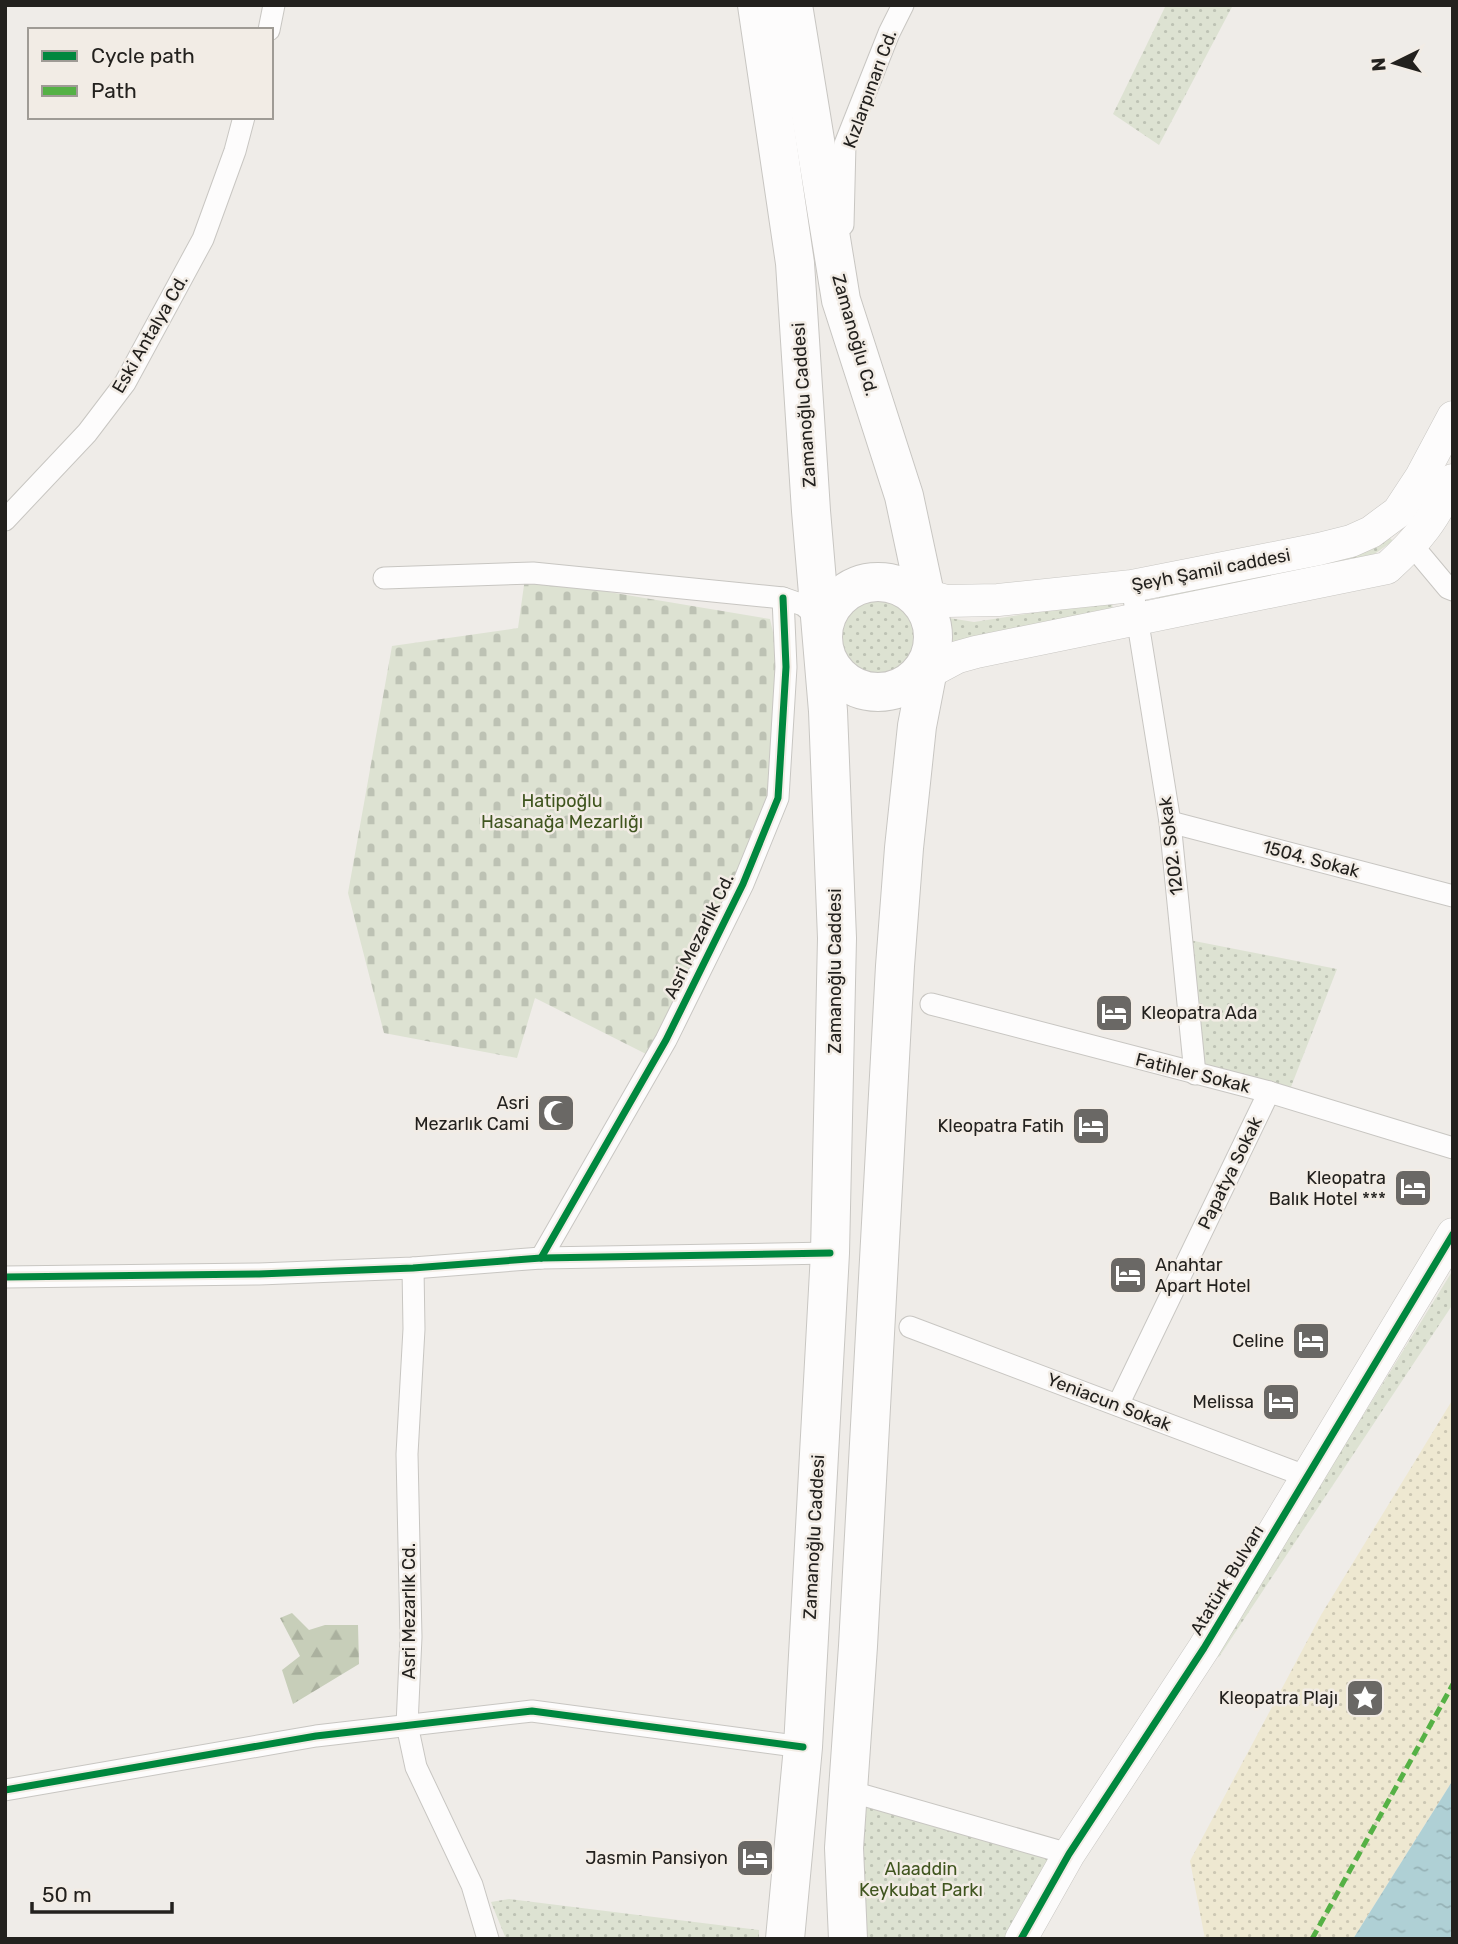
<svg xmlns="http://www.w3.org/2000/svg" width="1458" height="1944" viewBox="0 0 1458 1944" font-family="Rubik,sans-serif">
	<defs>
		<pattern id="grass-dots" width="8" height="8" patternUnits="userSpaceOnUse" patternTransform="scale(1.75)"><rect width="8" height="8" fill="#dde2d2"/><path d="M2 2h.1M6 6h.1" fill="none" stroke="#bdc2b4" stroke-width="1.8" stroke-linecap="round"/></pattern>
		<pattern id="forest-firs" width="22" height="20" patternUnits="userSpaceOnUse" patternTransform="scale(1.75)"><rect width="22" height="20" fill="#c7ceb9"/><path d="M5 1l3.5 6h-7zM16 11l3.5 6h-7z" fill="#abb19f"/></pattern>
		<pattern id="sand-dots" width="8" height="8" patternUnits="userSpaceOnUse" patternTransform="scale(1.75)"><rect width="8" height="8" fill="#eee8d1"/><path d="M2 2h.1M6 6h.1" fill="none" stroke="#ccc7b3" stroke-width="1.8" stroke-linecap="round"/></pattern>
		<pattern id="cemetery-stones" width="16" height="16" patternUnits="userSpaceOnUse" patternTransform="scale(1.75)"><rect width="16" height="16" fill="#dde2d2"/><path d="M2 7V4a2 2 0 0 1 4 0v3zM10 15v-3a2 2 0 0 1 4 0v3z" fill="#bdc2b4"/></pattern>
		<pattern id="water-ripples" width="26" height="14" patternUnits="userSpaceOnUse" patternTransform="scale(1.75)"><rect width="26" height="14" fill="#afd0d5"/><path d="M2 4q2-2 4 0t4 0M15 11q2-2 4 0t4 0" fill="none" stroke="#96b2b6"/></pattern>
	</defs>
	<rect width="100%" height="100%" fill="#efece8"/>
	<g fill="url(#grass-dots)">
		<polygon points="1166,5 1233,5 1159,145 1113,114"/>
		<polygon points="1386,534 1393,541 1370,557 1157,603 1161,592"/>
		<circle cx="877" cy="638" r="39"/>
		<polygon points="1112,601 1113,613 974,637 941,646 943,617 974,622"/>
		<polygon points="1189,940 1337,969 1289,1092 1200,1069"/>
		<polygon points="1453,1270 1453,1304 1219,1657 1215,1655"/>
		<polygon points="858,1799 1059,1858 1015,1939 865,1939"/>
		<polygon points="509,1899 759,1930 759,1939 506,1939 491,1902"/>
	</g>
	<polygon fill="url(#forest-firs)" points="292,1613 309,1630 325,1625 358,1625 359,1664 293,1704 282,1670 300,1656 280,1618"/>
	<polygon fill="url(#sand-dots)" points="1453,1399 1453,1780 1353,1939 1205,1939 1190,1861 1321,1615"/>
	<polygon fill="url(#cemetery-stones)" points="525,578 770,619 777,650 773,782 760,827 648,1055 535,998 517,1058 384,1033 348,893 392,646 518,628"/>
	<polygon fill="url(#water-ripples)" points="1453,1780 1453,1939 1353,1939"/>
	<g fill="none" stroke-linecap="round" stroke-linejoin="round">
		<defs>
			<g id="street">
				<polyline points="269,30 274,5"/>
				<polyline points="843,225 845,144 889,33 903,5"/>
				<polyline points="5,520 87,433 125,383 203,239 235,151 244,117"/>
				<polyline points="1412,545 1448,588 1453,590"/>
				<polyline points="384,578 533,573 783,598 803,605 820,619"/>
				<polyline points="1132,586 1170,822 1195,1074"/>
				<polyline points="809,594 856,586"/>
				<polyline points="1170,822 1453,896"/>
				<polyline points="931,1004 1269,1092 1453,1148"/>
				<polyline points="541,1258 666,1040 743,884 778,798 786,667 783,598"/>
				<polyline points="413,1268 414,1329 407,1454 411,1637 407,1725 416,1767 472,1885 488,1939"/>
				<polyline points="5,1277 259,1274 413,1268 541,1258 830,1253"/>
				<polyline points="910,1327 1308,1477"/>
				<polyline points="1118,1405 1269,1092"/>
				<polyline points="5,1790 316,1736 532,1711 803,1747"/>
				<polyline points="849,1791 1069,1854"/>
			</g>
			<g id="secondary">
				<polyline points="907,590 946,601 998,600 1132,586 1319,549 1351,541 1371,532 1398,512 1421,477 1453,417"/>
				<path d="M913,681L958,657L976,652L1387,568C1420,538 1433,520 1453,480"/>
				<polyline points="1021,1939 1069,1854 1204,1648 1453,1234"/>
			</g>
			<g id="highway">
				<polyline points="757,5 795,263 811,511 828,711 837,938 830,1253 803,1747 785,1939"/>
				<polyline points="793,5 841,300 904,496 930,618"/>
				<circle cx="878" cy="637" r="55"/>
				<polyline points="848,1939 844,1848 858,1646 895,966 904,848 917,726 931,654"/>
			</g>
		</defs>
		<use href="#street" stroke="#c8c6c2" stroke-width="23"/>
		<use href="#secondary" stroke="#c8c6c2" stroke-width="33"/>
		<use href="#highway" stroke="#c8c6c2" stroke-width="40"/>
		<use href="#street" stroke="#fdfcfc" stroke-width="21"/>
		<use href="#secondary" stroke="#fdfcfc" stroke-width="32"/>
		<use href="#highway" stroke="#fdfcfc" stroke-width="38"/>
		<polyline stroke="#55b145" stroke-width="5" stroke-dasharray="10 5" stroke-linecap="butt" points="1312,1939 1453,1684"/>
		<defs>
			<g id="cycleway">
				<polyline points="541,1258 666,1040 743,884 778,798 786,667 783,598"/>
				<polyline points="5,1277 259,1274 413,1268 541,1258 830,1253"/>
				<polyline points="5,1790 316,1736 532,1711 803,1747"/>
				<polyline points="1021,1939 1069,1854 1204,1648 1453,1234"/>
			</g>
		</defs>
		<use href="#cycleway" stroke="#f2ece5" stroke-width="11"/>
		<use href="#cycleway" stroke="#00873e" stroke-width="7"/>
	</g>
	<defs>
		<symbol id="hotel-square" viewBox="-11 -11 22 22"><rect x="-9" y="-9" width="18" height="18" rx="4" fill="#6a6865" stroke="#f2ece5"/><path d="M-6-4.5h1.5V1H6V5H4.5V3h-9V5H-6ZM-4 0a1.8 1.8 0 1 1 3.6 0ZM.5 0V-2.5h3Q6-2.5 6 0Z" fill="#fff"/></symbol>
		<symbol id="mosque-square" viewBox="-11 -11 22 22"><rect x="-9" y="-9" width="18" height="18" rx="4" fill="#6a6865" stroke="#f2ece5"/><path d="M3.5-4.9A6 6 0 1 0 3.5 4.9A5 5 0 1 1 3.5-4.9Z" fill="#fff"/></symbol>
		<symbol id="sight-square" viewBox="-11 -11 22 22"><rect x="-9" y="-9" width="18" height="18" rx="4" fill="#6a6865" stroke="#f2ece5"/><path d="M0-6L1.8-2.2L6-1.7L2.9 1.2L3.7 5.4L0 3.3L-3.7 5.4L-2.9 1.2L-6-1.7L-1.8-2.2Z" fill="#fff"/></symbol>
	</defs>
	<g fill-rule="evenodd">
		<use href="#hotel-square" x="1092" y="991" width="44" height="44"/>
		<use href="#mosque-square" x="534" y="1091" width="44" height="44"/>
		<use href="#hotel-square" x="1069" y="1104" width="44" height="44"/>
		<use href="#hotel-square" x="1391" y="1166" width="44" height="44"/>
		<use href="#hotel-square" x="1106" y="1253" width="44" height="44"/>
		<use href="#hotel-square" x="1289" y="1319" width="44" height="44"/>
		<use href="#hotel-square" x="1259" y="1380" width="44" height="44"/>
		<use href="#sight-square" x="1343" y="1676" width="44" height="44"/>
		<use href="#hotel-square" x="733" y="1836" width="44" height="44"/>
	</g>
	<g text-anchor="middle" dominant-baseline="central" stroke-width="5" stroke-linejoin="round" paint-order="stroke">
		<g font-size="18" fill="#23211e" stroke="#f2ece5">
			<text transform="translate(870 89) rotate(-70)">Kızlarpınarı Cd.</text>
			<text transform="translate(150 334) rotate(-60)">Eski Antalya Cd.</text>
			<text transform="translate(855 335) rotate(74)">Zamanoğlu Cd.</text>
			<text transform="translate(804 405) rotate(-94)">Zamanoğlu Caddesi</text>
			<text transform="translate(1211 570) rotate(-11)">Şeyh Şamil caddesi</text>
			<text transform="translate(1171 846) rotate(-97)">1202. Sokak</text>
			<text transform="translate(1311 859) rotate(15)">1504. Sokak</text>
			<text transform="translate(699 936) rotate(-64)">Asri Mezarlık Cd.</text>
			<text transform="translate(835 971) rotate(-90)">Zamanoğlu Caddesi</text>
			<text transform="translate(1193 1073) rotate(14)">Fatihler Sokak</text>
			<text transform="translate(1230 1173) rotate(-64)">Papatya Sokak</text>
			<text transform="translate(1109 1402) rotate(21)">Yeniacun Sokak</text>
			<text transform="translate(814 1537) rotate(-87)">Zamanoğlu Caddesi</text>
			<text transform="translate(1227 1580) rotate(-59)">Atatürk Bulvarı</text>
			<text transform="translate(409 1611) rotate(-90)">Asri Mezarlık Cd.</text>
		</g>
		<g font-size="18" fill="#40551f" stroke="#f2ece5">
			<text x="562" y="801">Hatipoğlu<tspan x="562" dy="21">Hasanağa Mezarlığı</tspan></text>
			<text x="921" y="1869">Alaaddin<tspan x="921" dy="21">Keykubat Parkı</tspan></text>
		</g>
		<g font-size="18" fill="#23211e" stroke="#f2ece5" text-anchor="end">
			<text x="1141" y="1013" text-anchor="start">Kleopatra Ada</text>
			<text x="529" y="1103">Asri<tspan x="529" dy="21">Mezarlık Cami</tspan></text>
			<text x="1064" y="1126">Kleopatra Fatih</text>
			<text x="1386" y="1178">Kleopatra<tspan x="1386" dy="21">Balık Hotel ***</tspan></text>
			<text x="1155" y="1265" text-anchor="start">Anahtar<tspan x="1155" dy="21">Apart Hotel</tspan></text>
			<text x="1284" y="1341">Celine</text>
			<text x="1254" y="1402">Melissa</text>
			<text x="1338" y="1698">Kleopatra Plajı</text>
			<text x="728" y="1858">Jasmin Pansiyon</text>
		</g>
	</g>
	<rect width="1458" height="1944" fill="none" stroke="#23211e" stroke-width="14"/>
	<rect x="28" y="28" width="245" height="91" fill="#f2ece5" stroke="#9f9b95" stroke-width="2"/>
	<rect x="42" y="51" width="35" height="10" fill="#00873e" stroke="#9f9b95" stroke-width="2"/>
	<text x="91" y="63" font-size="21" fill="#23211e">Cycle path</text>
	<rect x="42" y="86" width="35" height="10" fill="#55b145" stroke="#9f9b95" stroke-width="2"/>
	<text x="91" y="98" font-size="21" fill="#23211e">Path</text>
	<g transform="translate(1395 63) rotate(265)" stroke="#f2ece5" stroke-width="5" paint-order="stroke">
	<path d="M0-5L12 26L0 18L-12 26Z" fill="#23211e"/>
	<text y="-10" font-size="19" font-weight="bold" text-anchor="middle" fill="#23211e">N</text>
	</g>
	<path d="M32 1902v10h140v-10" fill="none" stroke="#23211e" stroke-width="3.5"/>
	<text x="42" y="1902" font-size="21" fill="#23211e" stroke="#f2ece5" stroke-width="5" paint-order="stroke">50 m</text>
</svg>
